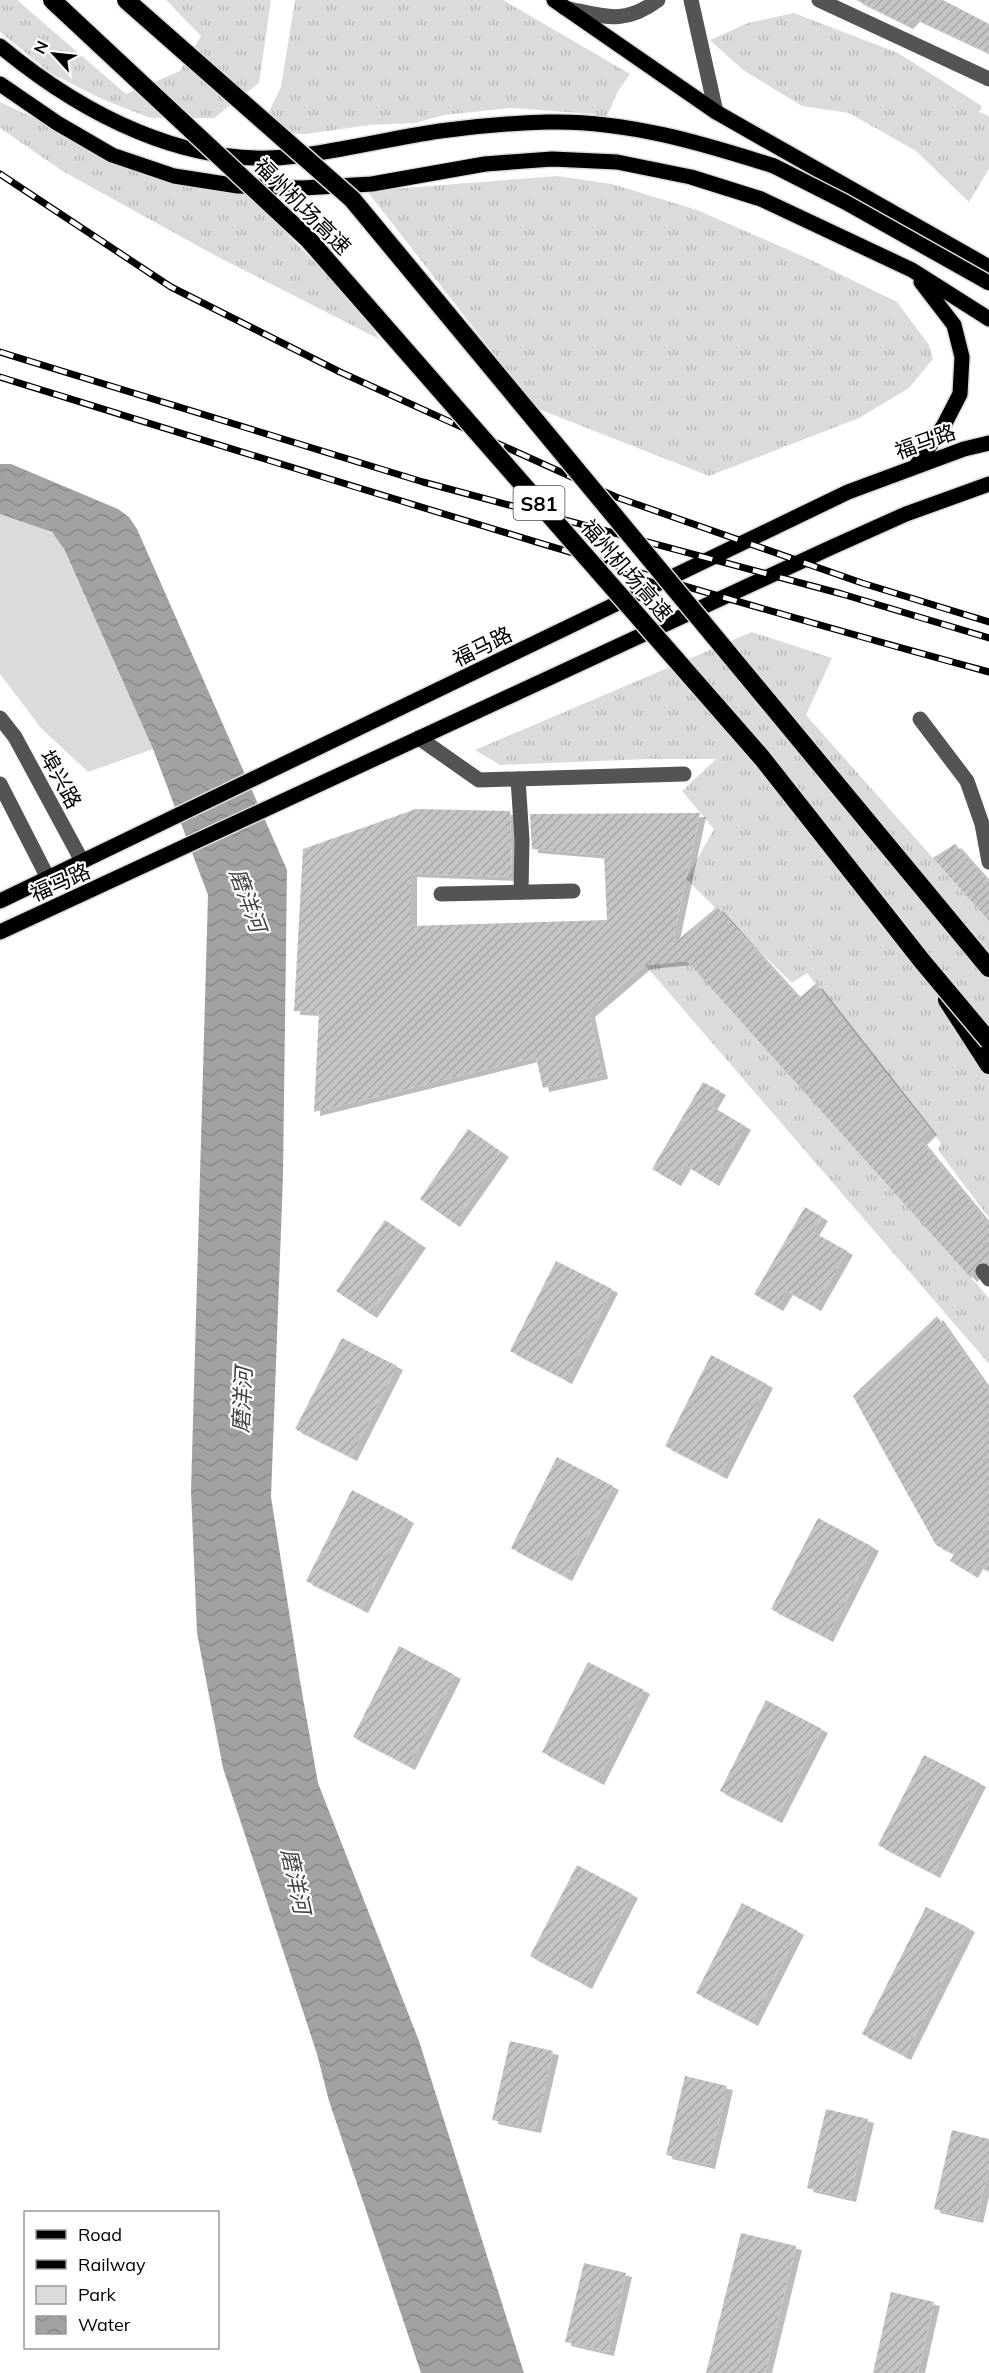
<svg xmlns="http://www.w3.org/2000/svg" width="989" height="2373" viewBox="0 0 989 2373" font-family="Mulish,'Noto Sans SC',sans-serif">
	<defs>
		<pattern id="grass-tufts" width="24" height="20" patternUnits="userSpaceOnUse" patternTransform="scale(1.5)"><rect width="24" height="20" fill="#dbdbdb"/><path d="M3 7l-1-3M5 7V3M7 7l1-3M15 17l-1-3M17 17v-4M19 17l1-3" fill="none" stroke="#bababa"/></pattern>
		<pattern id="water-waves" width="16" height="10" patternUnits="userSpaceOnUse" patternTransform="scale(1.5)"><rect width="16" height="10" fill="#a2a2a2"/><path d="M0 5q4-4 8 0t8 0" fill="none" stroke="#8a8a8a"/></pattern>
		<pattern id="building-hatch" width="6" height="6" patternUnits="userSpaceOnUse" patternTransform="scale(1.5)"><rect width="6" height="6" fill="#c4c4c4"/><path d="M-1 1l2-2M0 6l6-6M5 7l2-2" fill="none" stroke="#a7a7a7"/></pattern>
		<filter id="shadow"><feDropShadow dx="6" dy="4" stdDeviation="0" flood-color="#0004"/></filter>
	</defs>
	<rect width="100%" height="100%" fill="#fff"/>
	<g fill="url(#grass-tufts)">
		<polygon points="0,0 17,0 126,94 180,71 201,36 166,0 271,0 259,83 214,118 150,118 102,99 52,74 0,32"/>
		<polygon points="295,0 503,0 630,74 618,91 606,118 594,114 511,108 444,115 415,123 370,125 306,134 259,133 281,87"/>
		<polygon points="794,13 898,53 982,106 979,112 989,116 989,169 969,202 916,151 849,113 802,106 743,70 710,40 748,23"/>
		<polygon points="0,102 97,148 222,191 246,192 364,313 379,339 218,257 64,172 0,128"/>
		<polygon points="557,176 612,184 697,210 807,258 897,302 929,345 933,359 909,388 859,418 709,476 536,408 367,191"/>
		<polygon points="752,632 832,658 806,715 989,921 989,1218 938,1150 941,1143 807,973 792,983 686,879 714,829 682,791 716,759 649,759 500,765 475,750"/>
		<polygon points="672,945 749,1028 989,1298 989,1364 645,965"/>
	</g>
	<path fill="#dbdbdb" d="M0,514C20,520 44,524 59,539L153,749L88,772L41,728L0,674Z"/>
	<polygon fill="url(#water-waves)" points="0,464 11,464 118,509 129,517 137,529 287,870 283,1176 271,1497 300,1681 318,1783 419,2041 524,2373 421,2373 329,2101 317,2054 223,1768 197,1633 191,1491 208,895 153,749 64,549 52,532 0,514"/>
	<g fill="url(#building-hatch)" filter="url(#shadow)">
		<polygon points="856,0 943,0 989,24 989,53 914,18 907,25"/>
		<polygon points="416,809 510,811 512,877 411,873 411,926 607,920 604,855 532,849 530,814 700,813 672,945 717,907 799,998 816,984 931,1131 921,1141 989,1224 989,1261 977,1264 974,1268 974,1275 971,1278 687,961 645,965 589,1013 602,1075 543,1088 536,1057 314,1112 319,1012 294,1011 303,849"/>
		<polygon points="955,844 989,882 989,921 933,858"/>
		<polygon points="703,1082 720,1091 711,1106 745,1126 713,1182 685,1165 675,1182 652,1169"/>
		<polygon points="468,1129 503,1153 454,1223 420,1199"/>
		<polygon points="805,1207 822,1217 813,1232 847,1251 815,1307 787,1291 777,1307 754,1294"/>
		<polygon points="385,1220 420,1244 371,1314 336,1291"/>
		<polygon points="556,1261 612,1289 566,1380 510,1351"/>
		<polygon points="937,1316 989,1390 989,1571 977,1565 972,1574 950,1561 954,1554 936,1545 853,1396"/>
		<polygon points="342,1338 397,1366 351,1457 295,1429"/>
		<polygon points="711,1355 767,1384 721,1475 665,1446"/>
		<polygon points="557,1457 613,1486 566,1577 511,1548"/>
		<polygon points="352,1490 408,1519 362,1609 306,1581"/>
		<polygon points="818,1518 873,1547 827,1638 771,1609"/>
		<polygon points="399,1646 455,1675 409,1766 353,1737"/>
		<polygon points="588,1662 644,1690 598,1781 542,1752"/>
		<polygon points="766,1700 822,1729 776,1819 720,1791"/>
		<polygon points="924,1755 980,1783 934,1874 878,1845"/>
		<polygon points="577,1865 632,1894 586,1985 530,1956"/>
		<polygon points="742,1903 798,1931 752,2022 696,1993"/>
		<polygon points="926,1907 969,1928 905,2056 862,2034"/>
		<polygon points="510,2041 553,2051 535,2129 492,2120"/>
		<polygon points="685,2076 727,2086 709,2165 666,2155"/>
		<polygon points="826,2109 868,2119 850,2198 807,2188"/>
		<polygon points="952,2130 989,2139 989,2166 977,2219 934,2209"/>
		<polygon points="741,2233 796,2246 765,2373 706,2373"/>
		<polygon points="584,2263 626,2273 608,2352 565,2342"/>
		<polygon points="891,2292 934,2302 918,2373 873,2373"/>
	</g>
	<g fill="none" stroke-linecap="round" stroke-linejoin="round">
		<defs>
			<g id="major">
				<polyline points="554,0 716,112 989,267"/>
				<path d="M0,46C82,114 188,170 297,156C345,150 392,138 440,131C476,126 512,123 548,122C625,120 702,143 774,166"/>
				<polyline points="0,84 57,123 112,155 174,176 238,186 302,188 372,184 485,164 552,159 617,162 691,177 761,199 912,270 989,319"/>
				<polyline points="916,466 944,425 960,394 962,357 954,325 921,282"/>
				<polyline points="0,901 848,492 964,449 989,443"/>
				<polyline points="0,932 830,548 906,514 989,484"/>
			</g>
			<polyline id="highway" points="947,1000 989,1065"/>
		</defs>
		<use href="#major" stroke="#dbdbdb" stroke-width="18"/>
		<use href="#highway" stroke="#dbdbdb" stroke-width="21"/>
		<g stroke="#545454" stroke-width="15">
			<polyline points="691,0 716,112"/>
			<polyline points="819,0 989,79"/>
			<path d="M565,8C604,16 623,26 658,0"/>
			<polyline points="0,718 15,737 82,861"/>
			<polyline points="920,719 967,781 982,824 989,862"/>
			<polyline points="419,738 479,780 684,774"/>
			<polyline points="518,779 522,840 521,892"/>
			<polyline points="0,784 48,878"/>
			<polyline points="441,894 573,891"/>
			<polyline points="983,1271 989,1279"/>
		</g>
		<use href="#major" stroke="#000" stroke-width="15"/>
		<use href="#highway" stroke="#000" stroke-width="18"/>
		<defs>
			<g id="rail">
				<polyline points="0,174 171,287 340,372 616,497 862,583 989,622"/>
				<polyline points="0,352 423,482 842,594 989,638"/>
				<path d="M0,377C329,479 657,582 989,672"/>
			</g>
		</defs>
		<use href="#rail" stroke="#000" stroke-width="7"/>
		<use href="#rail" stroke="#fff" stroke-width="4.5" stroke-dasharray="14" stroke-linecap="butt"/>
		<defs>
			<polyline id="major-bridge" points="774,166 845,202 989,283"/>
			<g id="highway-bridge">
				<polyline points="52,0 309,240 762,758 922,961 989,1041"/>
				<polyline points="126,0 352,199 989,968"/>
			</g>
		</defs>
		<use href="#major-bridge" stroke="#dbdbdb" stroke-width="18" stroke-linecap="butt"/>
		<use href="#highway-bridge" stroke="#dbdbdb" stroke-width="21" stroke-linecap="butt"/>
		<use href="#major-bridge" stroke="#000" stroke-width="15"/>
		<use href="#highway-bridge" stroke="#000" stroke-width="18"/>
	</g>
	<g text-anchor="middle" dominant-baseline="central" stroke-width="4.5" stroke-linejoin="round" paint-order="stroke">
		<rect fill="#fff" stroke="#4c4c4c" stroke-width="1.5" x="513.5" y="486" width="51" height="34" rx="4.5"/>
		<g font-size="20" font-weight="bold" fill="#000">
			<text x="539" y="503">S81</text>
		</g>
		<g font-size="21" fill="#000" stroke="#fff">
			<text transform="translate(303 206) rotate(45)">福州机场高速</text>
			<text transform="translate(925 441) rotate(-20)">福马路</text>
			<text transform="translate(627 570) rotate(49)">福州机场高速</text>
			<text transform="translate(482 646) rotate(-26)">福马路</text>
			<text transform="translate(61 779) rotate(61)">埠兴路</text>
			<text transform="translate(60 882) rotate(-24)">福马路</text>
		</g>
		<g font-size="22" font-style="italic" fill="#434343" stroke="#fff">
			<text transform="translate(248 900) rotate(70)">磨洋河</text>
			<text transform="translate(242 1400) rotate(-87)">磨洋河</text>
			<text transform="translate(296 1881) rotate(78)">磨洋河</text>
		</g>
	</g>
	<rect x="24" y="2211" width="195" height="138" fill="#ffffff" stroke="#999999" stroke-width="1.5"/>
	<rect x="36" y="2230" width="30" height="9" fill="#000000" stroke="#999999" stroke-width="1.5"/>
	<text x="78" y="2241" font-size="18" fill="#000000">Road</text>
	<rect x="36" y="2260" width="30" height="9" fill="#000000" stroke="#999999" stroke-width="1.5"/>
	<text x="78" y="2271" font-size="18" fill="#000000">Railway</text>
	<rect x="36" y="2286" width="30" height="18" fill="#dbdbdb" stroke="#999999" stroke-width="1.5"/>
	<text x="78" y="2301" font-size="18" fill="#000000">Park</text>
	<rect x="36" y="2316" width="30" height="18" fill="url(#water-waves)" stroke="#999999" stroke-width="1.5"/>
	<text x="78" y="2331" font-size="18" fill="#000000">Water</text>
	<g transform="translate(54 54) rotate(297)" stroke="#ffffff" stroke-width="4.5" paint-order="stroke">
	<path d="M0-4.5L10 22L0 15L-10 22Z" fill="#000000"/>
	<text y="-9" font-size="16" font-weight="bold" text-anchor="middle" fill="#000000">N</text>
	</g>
</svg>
